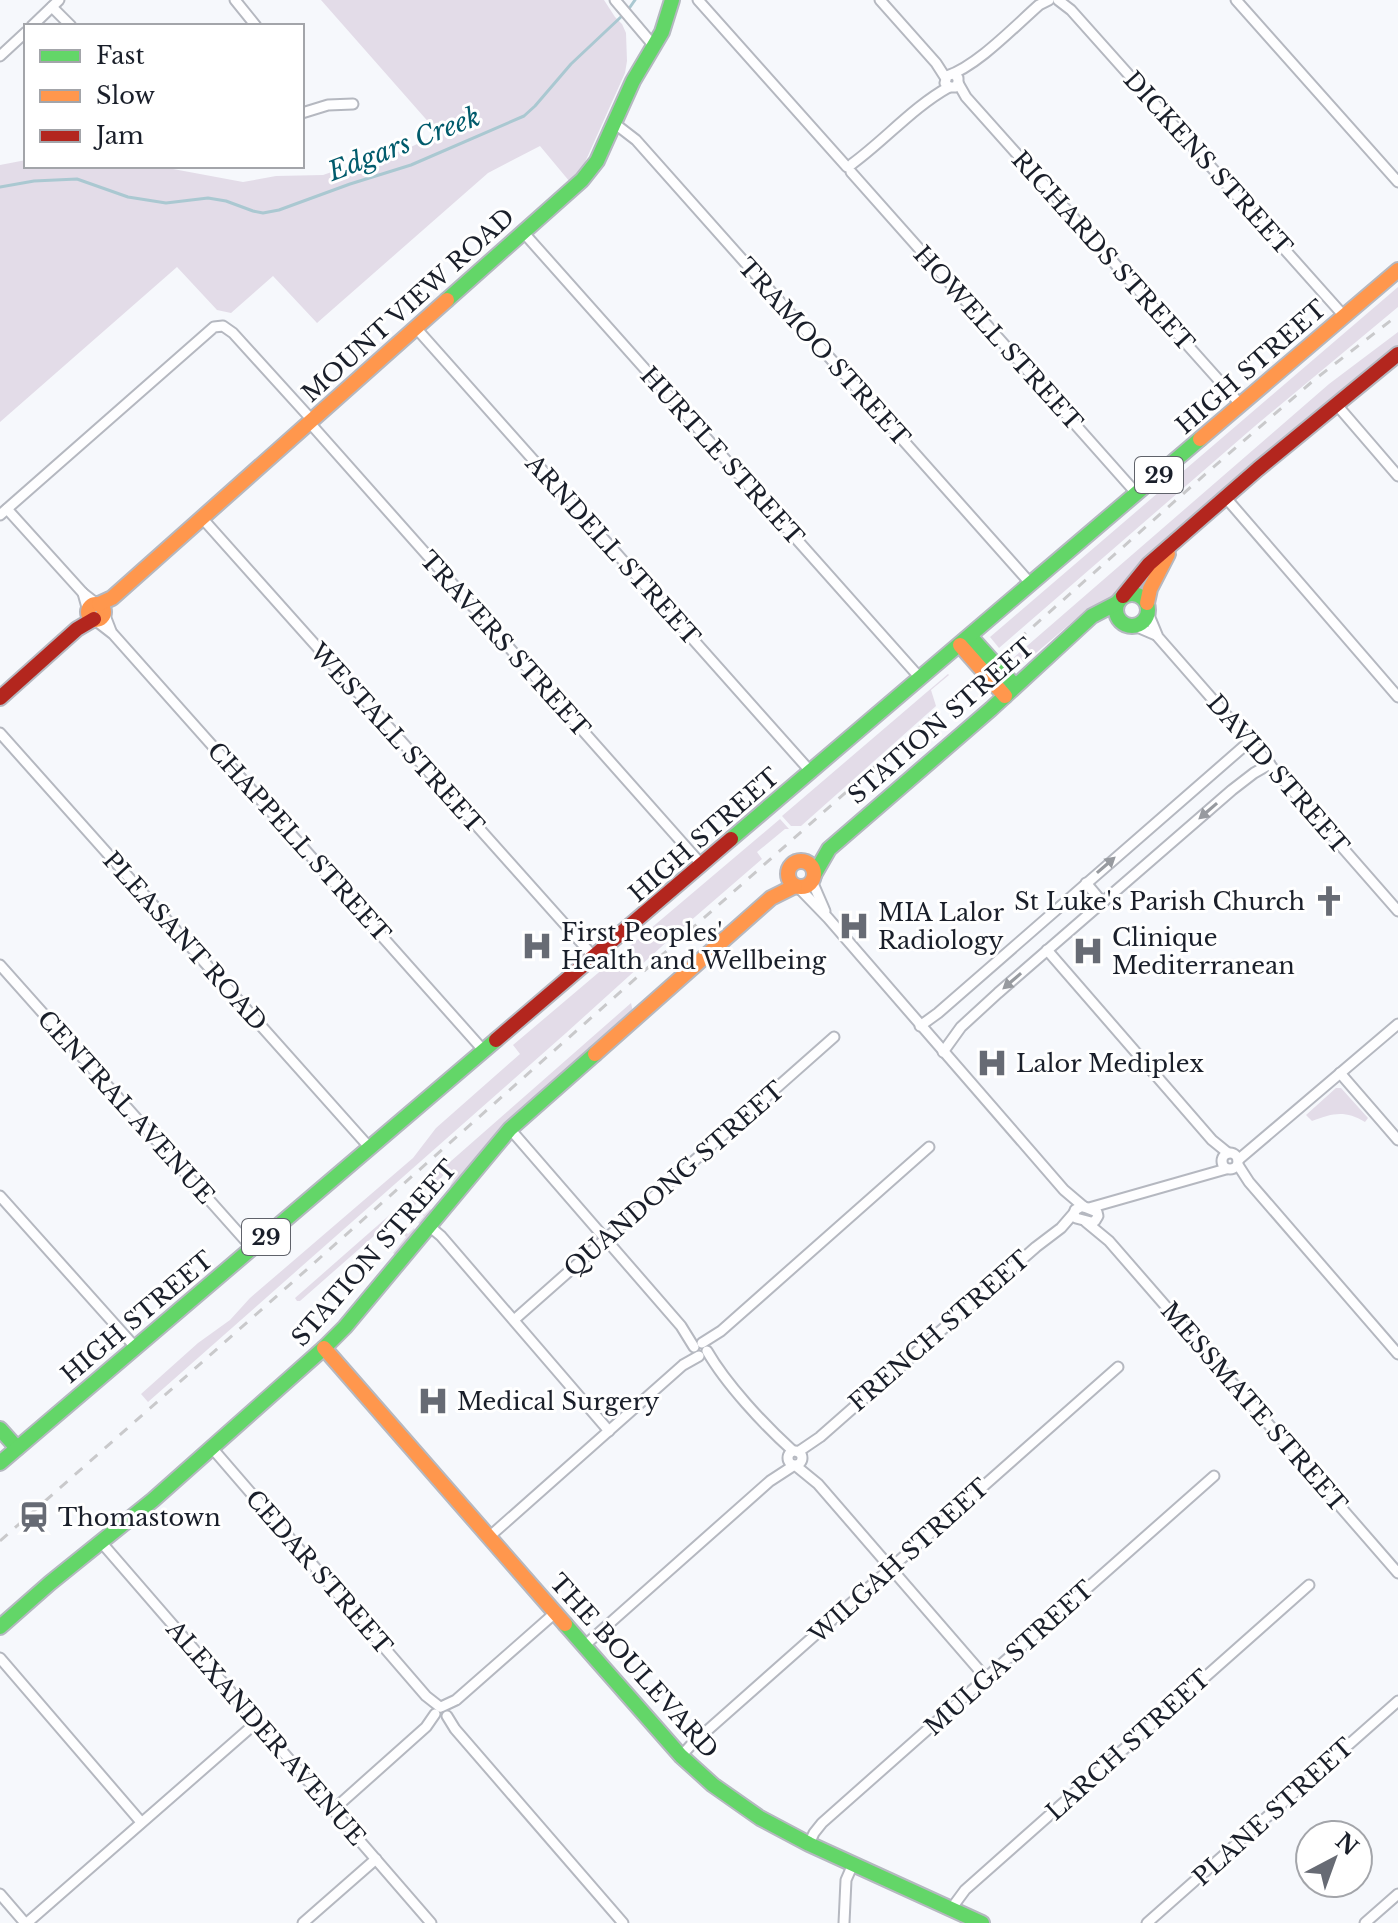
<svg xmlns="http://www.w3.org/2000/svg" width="1398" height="1923" viewBox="0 0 1398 1923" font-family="'Libre Baskerville',serif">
	<rect width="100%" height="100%" fill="#f6f8fc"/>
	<g fill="#e3dce8">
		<polygon points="321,0 604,0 615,17 622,24 626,33 627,61 625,73 582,169 570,182 540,146 488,173 317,323 273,276 231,313 217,310 177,267 0,422 0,165 26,160 26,166 157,166 243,182 276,176 323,175 375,157 402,151 439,134"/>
		<polygon points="1398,287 1398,307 1255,426 999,648 990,637"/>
		<polygon points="1398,332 1398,346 1291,434 1209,505 1206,503 1153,550 1146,562 1111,599 1087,613 1085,611 1036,653 1018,666 1012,659 1329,384"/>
		<polygon points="948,674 949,675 931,690 936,706 801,826 791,826 782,816"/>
		<polygon points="780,819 789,829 785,829 757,852 762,859 681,929 566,1033 148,1402 141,1394 198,1343 230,1320 250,1298 413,1158 436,1128 520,1054 513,1045"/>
		<polygon points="631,1003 633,1012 453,1188 450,1186 454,1179 446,1172 431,1190 428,1188 416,1198 419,1201 414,1206 424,1215 430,1209 433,1212 422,1225 418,1223 424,1216 410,1205 392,1219 408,1234 414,1228 416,1232 397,1256 393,1253 406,1237 391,1221 300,1301 297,1301 295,1298"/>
		<path d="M1336,1088H1341L1368,1118L1365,1122C1345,1110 1333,1113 1312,1121L1306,1115Z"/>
	</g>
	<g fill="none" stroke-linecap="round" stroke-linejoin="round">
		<g stroke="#aac8d1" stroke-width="3">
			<polyline points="628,10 635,0"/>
			<polyline points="0,187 34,181 77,179 128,197 166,203 208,198 226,201 253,211 263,213 279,210 350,184 411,165 524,116 535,106 571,64 623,15"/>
		</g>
		<defs>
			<g id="street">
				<polyline points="235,0 256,26"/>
				<polyline points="615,0 654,46"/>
				<polyline points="698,0 847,167"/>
				<polyline points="880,0 936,63 945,77"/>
				<polyline points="1058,0 1071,10 1344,316"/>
				<polyline points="1236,0 1398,182"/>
				<polyline points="52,7 71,26"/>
				<polyline points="32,26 59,0"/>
				<polyline points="0,56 26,32"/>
				<path d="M954,74L958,78V83L956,87H949L945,83L947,76C977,66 1014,27 1039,5L1049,0"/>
				<polyline points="958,83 966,97 1241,405"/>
				<polyline points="302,113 328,105 353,104"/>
				<polyline points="614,123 636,140 1031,584"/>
				<path d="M852,164C885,140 913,107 949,87"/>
				<polyline points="851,172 1137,494"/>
				<polyline points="523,232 921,679"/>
				<polyline points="416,328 811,772"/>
				<polyline points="1336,404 1398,476"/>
				<polyline points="309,422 702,865"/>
				<polyline points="1226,498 1398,697"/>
				<polyline points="7,509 83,593 97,604"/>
				<polyline points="0,515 214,327 223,326 233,333 312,420"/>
				<polyline points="202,518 594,957"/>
				<polyline points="83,593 88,611"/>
				<polyline points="104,613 111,631"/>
				<polyline points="1148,613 1158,637 1398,911"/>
				<polyline points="95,620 113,634 484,1051"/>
				<polyline points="1135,626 1156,635"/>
				<polyline points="0,733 370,1148"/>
				<polyline points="812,881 825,911"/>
				<polyline points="1086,883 1103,903"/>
				<polyline points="798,887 828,918 1064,1190 1084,1207"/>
				<polyline points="1047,950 1212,1140 1228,1153"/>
				<polyline points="0,965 252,1248"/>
				<polyline points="920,1026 938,1013 1250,741"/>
				<polyline points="943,1052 961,1027 998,993 1232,790 1254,773 1270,764"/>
				<polyline points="1340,1073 1398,1140"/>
				<polyline points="510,1129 681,1326 694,1347"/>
				<circle cx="1230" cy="1161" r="8"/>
				<polyline points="1238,1160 1398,1024"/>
				<polyline points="1238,1165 1249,1182 1398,1354"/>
				<polyline points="0,1196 136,1348"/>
				<polygon points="1082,1206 1097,1212 1098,1216 1095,1221 1091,1222 1076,1218 1074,1214 1075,1210"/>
				<polyline points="1089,1208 1226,1169"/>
				<polyline points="1086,1222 1109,1241 1398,1573"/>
				<polyline points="429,1226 441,1236 609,1431"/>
				<polyline points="514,1320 834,1037"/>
				<polyline points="702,1343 721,1331 929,1147"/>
				<path d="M707,1351C726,1384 764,1425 793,1451"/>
				<polyline points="212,1448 426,1696 440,1707"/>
				<circle cx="795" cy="1458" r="7"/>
				<polyline points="798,1452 820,1437 1036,1247 1061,1228 1074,1213"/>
				<polyline points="796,1466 818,1484 986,1678"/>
				<polyline points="489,1537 683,1365 699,1356"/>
				<polyline points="101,1542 431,1923"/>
				<polyline points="584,1646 770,1481 793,1466"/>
				<polyline points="0,1658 141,1822"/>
				<polyline points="441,1707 456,1700 555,1613"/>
				<polyline points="447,1716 455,1729 623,1923"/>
				<polyline points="681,1756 692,1744 1118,1367"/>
				<polyline points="333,1810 426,1727 435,1714"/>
				<polyline points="809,1844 814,1833 822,1823 1214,1476"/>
				<polyline points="0,1894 25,1923"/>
				<polyline points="951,1909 965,1890 1309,1585"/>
				<polyline points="27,1923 257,1722"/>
				<polyline points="303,1923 376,1859"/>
				<polyline points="844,1923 846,1880 853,1864"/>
				<polyline points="1147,1923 1398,1701"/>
				<polyline points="1365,1923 1398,1894"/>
			</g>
			<g id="fast">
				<polyline points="447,300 582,180 597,161 633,81 662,32 672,0"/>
				<circle cx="1132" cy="610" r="16"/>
				<polyline points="970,636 1015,686"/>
				<polyline points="731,839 1200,439"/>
				<polyline points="814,875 829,849 991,709 1092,616 1117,603"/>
				<polyline points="0,1429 17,1448"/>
				<polyline points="0,1463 496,1040"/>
				<polyline points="565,1624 681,1756 713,1785 760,1818 809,1844 982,1923"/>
				<polyline points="0,1627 50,1583 153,1500 324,1348 345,1327 510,1129 595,1054"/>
			</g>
			<g id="slow">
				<polyline points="1200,439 1398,270"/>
				<polyline points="1147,603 1150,589 1168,554"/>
				<circle cx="96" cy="612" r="8"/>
				<polyline points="99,604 112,598 447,300"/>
				<polyline points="960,645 1005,696"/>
				<circle cx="801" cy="874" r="13"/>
				<polyline points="595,1054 771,898 795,886"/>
				<polyline points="324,1348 565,1624"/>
			</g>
			<g id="jam">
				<polyline points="1123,596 1149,564 1258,469 1398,354"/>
				<polyline points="0,698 77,629 94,619"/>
				<polyline points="496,1040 731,839"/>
			</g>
		</defs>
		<use href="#street" stroke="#b5b8c0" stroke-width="13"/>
		<use href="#fast" stroke="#b5b8c0" stroke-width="18"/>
		<use href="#slow" stroke="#b5b8c0" stroke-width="18"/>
		<use href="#jam" stroke="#b5b8c0" stroke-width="18"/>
		<use href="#street" stroke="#fefeff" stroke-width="9"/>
		<use href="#fast" stroke="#63d668" stroke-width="14"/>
		<use href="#slow" stroke="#ff974d" stroke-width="14"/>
		<use href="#jam" stroke="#b3261e" stroke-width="14"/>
		<polyline stroke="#c9c9cb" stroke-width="3" stroke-dasharray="10 10" stroke-linecap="butt" points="0,1541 1210,470 1314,380 1398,315"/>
	</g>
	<defs><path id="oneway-solid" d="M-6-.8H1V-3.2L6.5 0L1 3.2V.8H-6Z" transform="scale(2)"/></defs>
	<g fill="#979a9f">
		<use href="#oneway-solid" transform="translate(1208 811) rotate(139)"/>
		<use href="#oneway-solid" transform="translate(1106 865) rotate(-41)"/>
		<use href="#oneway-solid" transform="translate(1012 981) rotate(139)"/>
	</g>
	<defs>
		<symbol id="church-bare" viewBox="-9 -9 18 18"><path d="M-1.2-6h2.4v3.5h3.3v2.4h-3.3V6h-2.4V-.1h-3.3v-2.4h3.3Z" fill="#676b74" stroke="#fff" stroke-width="2.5" paint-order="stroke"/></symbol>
		<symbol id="hospital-bare" viewBox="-9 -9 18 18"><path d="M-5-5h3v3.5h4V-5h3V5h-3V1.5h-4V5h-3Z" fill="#676b74" stroke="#fff" stroke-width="2.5" paint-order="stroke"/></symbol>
		<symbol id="station-bare" viewBox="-9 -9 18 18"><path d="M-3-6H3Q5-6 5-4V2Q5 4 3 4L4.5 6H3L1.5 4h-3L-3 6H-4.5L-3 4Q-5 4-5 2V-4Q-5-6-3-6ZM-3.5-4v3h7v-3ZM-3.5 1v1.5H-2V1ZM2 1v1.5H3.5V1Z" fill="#676b74" stroke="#fff" stroke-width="2.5" paint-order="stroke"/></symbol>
	</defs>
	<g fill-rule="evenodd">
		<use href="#church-bare" x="1307" y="879" width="44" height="44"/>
		<use href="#hospital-bare" x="832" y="904" width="44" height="44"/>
		<use href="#hospital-bare" x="515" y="924" width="44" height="44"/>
		<use href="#hospital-bare" x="1066" y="929" width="44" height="44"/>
		<use href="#hospital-bare" x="970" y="1041" width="44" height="44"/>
		<use href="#hospital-bare" x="411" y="1379" width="44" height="44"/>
		<use href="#station-bare" x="12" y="1495" width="44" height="44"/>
	</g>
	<g text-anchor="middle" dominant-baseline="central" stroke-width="6" stroke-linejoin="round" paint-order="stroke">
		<g fill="#fff" stroke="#5f626a" stroke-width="2">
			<rect x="1135" y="457" width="48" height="36" rx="6"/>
			<rect x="242" y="1219" width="48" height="36" rx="6"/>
		</g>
		<g font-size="22" font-weight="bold" fill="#1a1f2a">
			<text x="1159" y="475">29</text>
			<text x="266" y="1237">29</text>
		</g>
		<g font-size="24" fill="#1a1f2a" stroke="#fff">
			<text transform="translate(1208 163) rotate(48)">DICKENS STREET</text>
			<text transform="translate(1103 251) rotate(48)">RICHARDS STREET</text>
			<text transform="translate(408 305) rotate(-42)">MOUNT VIEW ROAD</text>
			<text transform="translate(998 338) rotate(48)">HOWELL STREET</text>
			<text transform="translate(824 352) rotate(48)">TRAMOO STREET</text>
			<text transform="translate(1251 367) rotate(-41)">HIGH STREET</text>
			<text transform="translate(722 456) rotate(48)">HURTLE STREET</text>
			<text transform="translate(613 550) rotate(48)">ARNDELL STREET</text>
			<text transform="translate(505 644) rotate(48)">TRAVERS STREET</text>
			<text transform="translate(941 721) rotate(-41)">STATION STREET</text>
			<text transform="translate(397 738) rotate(48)">WESTALL STREET</text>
			<text transform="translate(1278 774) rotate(49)">DAVID STREET</text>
			<text transform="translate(704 835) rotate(-41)">HIGH STREET</text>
			<text transform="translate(299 842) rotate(48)">CHAPPELL STREET</text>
			<text transform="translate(185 941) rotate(48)">PLEASANT ROAD</text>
			<text transform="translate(126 1107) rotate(48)">CENTRAL AVENUE</text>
			<text transform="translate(674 1179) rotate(-41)">QUANDONG STREET</text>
			<text transform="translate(374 1253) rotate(-49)">STATION STREET</text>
			<text transform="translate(137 1317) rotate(-40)">HIGH STREET</text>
			<text transform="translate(939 1331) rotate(-41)">FRENCH STREET</text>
			<text transform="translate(1254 1407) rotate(49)">MESSMATE STREET</text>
			<text transform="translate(899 1561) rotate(-42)">WILGAH STREET</text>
			<text transform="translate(319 1572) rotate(49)">CEDAR STREET</text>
			<text transform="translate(1009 1658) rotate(-42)">MULGA STREET</text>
			<text transform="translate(634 1666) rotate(48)">THE BOULEVARD</text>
			<text transform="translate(266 1733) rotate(49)">ALEXANDER AVENUE</text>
			<text transform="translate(1128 1745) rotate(-42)">LARCH STREET</text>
			<text transform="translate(1273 1812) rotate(-42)">PLANE STREET</text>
		</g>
		<g font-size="24" fill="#1a1f2a" stroke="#fff" text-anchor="start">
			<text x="1305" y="901" text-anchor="end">St Luke's Parish Church</text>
			<text x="878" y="912">MIA Lalor<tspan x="878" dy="28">Radiology</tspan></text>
			<text x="561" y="932">First Peoples'<tspan x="561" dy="28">Health and Wellbeing</tspan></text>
			<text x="1112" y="937">Clinique<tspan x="1112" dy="28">Mediterranean</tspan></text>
			<text x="1016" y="1063">Lalor Mediplex</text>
			<text x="457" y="1401">Medical Surgery</text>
			<text x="58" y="1517">Thomastown</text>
		</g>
		<g font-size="26" font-style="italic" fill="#015b6c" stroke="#fff">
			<text transform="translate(404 144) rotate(-21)">Edgars Creek</text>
		</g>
	</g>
	<rect x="24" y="24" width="280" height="144" fill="#ffffff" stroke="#a3a5aa" stroke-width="2"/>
	<rect x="40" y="50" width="40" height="12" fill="#63d668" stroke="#a3a5aa" stroke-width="2"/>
	<text x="96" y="64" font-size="24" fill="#1a1f2a">Fast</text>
	<rect x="40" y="90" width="40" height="12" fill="#ff974d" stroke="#a3a5aa" stroke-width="2"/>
	<text x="96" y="104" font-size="24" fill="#1a1f2a">Slow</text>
	<rect x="40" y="130" width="40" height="12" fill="#b3261e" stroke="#a3a5aa" stroke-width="2"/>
	<text x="96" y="144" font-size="24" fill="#1a1f2a">Jam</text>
	<g transform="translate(1334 1859) rotate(41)"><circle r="38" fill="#ffffff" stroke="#a3a5aa" stroke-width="2"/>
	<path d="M0-6L14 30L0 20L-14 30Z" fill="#676b74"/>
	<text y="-12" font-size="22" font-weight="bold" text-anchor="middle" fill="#1a1f2a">N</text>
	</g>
</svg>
